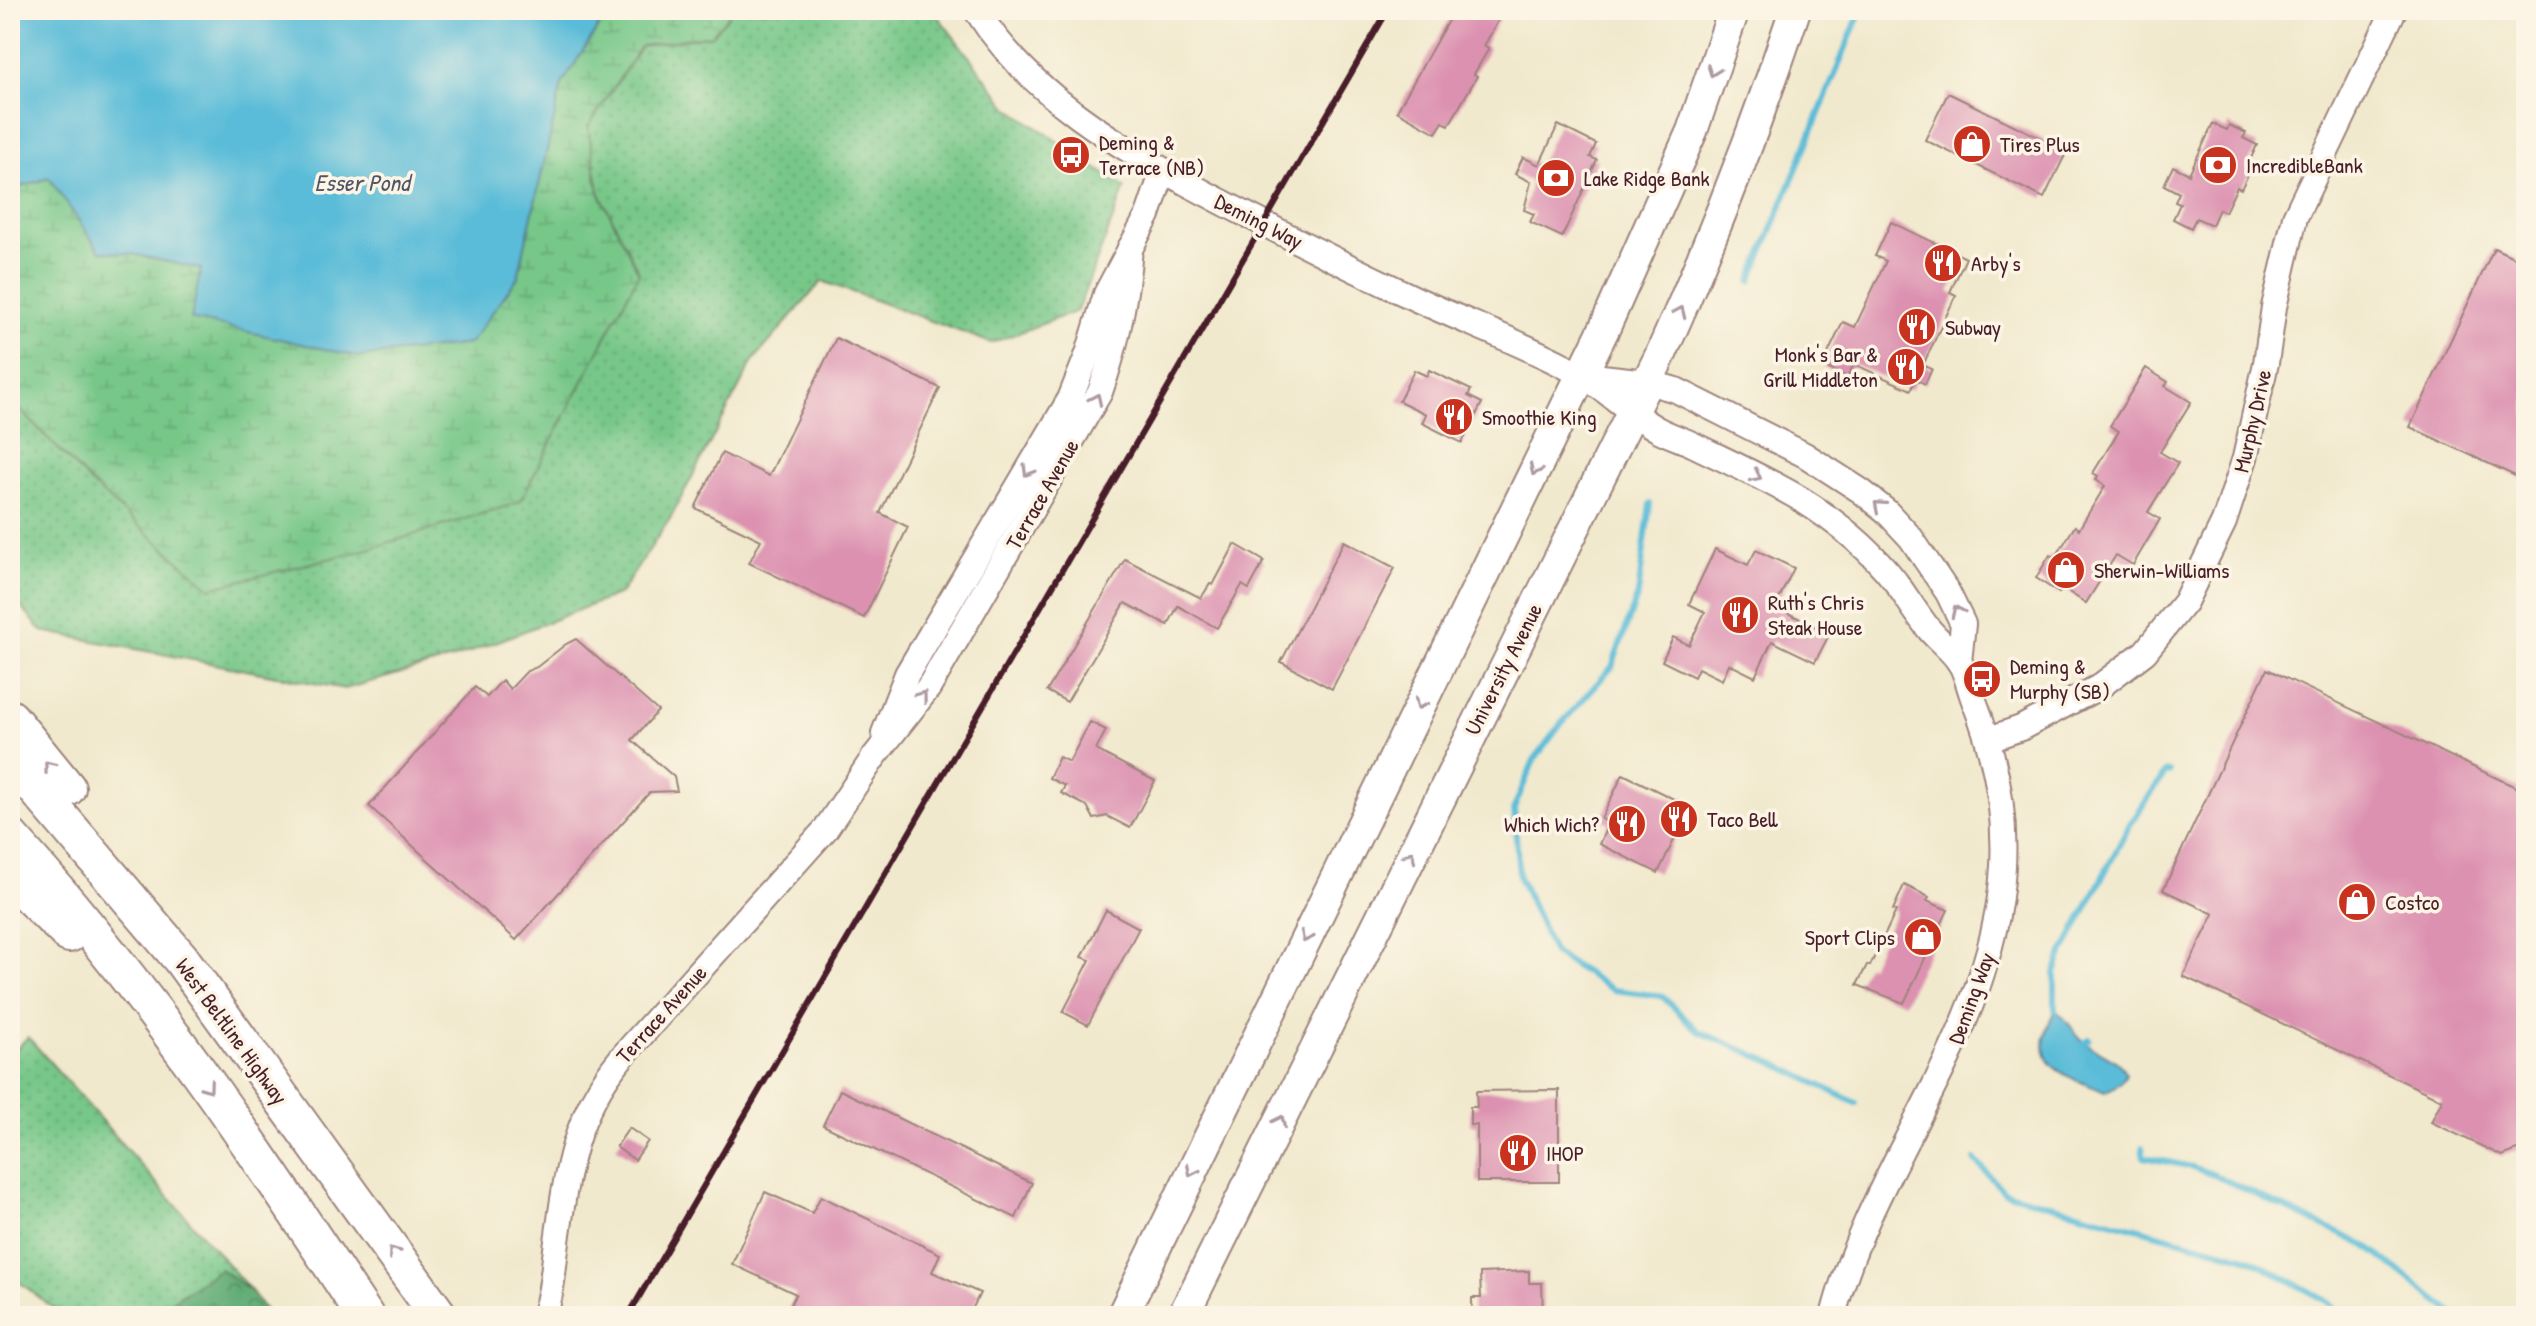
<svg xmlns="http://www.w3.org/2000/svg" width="2536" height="1326" viewBox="0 0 2536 1326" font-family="'Patrick Hand',sans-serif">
	<defs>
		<pattern id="grass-dots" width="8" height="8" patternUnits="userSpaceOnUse" patternTransform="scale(2)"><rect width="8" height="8" fill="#77c789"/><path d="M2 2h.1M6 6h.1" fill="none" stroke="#68aa76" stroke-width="1.8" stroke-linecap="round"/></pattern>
		<pattern id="forest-crowns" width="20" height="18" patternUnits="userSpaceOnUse" patternTransform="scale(2)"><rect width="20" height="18" fill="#61ac75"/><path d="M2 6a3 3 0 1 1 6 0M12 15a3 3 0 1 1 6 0" fill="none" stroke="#528b60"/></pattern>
		<pattern id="wetland-marsh" width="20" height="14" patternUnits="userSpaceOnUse" patternTransform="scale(2)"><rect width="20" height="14" fill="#77c789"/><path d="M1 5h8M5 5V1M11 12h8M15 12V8" fill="none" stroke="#68aa76"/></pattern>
	</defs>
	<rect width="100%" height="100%" fill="#fcf5e5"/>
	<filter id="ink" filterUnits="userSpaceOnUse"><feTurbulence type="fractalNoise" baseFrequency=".0125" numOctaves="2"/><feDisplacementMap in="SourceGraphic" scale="16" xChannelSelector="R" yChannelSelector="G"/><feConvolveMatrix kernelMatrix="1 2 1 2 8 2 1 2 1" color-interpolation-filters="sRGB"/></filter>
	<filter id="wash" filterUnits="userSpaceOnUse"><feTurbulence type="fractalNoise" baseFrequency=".006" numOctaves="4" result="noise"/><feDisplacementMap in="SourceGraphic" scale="32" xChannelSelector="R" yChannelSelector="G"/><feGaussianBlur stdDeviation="1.8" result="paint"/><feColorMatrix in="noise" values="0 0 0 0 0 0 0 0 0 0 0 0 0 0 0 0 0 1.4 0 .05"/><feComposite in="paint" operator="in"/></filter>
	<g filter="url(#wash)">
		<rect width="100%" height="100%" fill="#f1e9cd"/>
		<g fill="url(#grass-dots)" stroke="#60735a" stroke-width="2">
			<polygon points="733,10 933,10 1008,107 1125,188 1077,311 991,343 822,281 753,361 671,517 620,594 452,659 345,689 42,631 10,594 10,399 96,488 639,273 599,192 588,127 641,46 712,35"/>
			<polygon points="28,1037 252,1292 220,1269 166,1305 163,1316 64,1316 10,1275 10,1055"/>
		</g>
		<polygon fill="url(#forest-crowns)" stroke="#566650" stroke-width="2" points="220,1269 252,1292 269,1316 163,1316 166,1305"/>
		<polygon fill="url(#wetland-marsh)" stroke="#60735a" stroke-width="2" points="10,10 733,10 712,35 641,46 588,127 599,192 639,273 520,502 368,549 210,588 96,488 10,399"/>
		<g fill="#5abcd8" stroke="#526e82" stroke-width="2">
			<polygon points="10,10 609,10 562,84 518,277 469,344 359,357 191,319 201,269 132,254 100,251 49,178 10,190"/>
			<path d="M2055,1010C2068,1018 2073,1034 2086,1043C2100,1054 2119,1058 2126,1074L2121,1083L2105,1092C2059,1072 2026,1067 2055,1010Z"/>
		</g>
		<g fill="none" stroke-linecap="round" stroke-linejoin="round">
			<g stroke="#5abcd8" stroke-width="6">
				<polyline points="1751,281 1861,10"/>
				<polyline points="1650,504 1638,594 1612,667 1561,724 1534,760 1514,808 1519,877 1554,953 1613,990 1662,996 1698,1031 1774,1063 1856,1103"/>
				<polyline points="2055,1010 2055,973 2061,957 2129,826 2165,773 2169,772"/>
				<polyline points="2085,1043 2089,1039"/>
				<polyline points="2142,1148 2144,1157 2192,1167 2210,1173 2366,1246 2457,1316"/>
				<polyline points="1975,1160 2004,1192 2250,1259 2325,1300 2345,1316"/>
			</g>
		</g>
		<g id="blocks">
			<g fill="#dc91b0">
				<polygon points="1454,10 1504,10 1484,46 1489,48 1474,74 1477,76 1449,125 1443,122 1436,133 1397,111"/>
				<polygon points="1948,93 2067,151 2044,198 1925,140"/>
				<polygon points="2213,124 2227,130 2229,125 2246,133 2243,138 2257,145 2246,169 2250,171 2241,189 2237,187 2225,212 2219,209 2212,225 2196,218 2191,228 2173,219 2180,204 2175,202 2179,193 2164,185 2173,166 2189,174"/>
				<polygon points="1558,125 1596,144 1590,157 1597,160 1562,237 1530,222 1534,214 1524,210 1531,182 1515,174 1523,157 1539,165"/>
				<polygon points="1891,222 1966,258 1950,292 1956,295 1923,365 1932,369 1925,384 1916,379 1911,390 1854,364 1847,377 1822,366 1843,322 1855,327 1886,261 1875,256"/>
				<polygon points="2494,248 2526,263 2526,481 2410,427"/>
				<polygon points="836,338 940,388 880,513 908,527 864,618 749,563 761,540 695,508 722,453 769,476"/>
				<polygon points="2146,368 2168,382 2165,386 2191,402 2160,452 2178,463 2148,512 2160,519 2133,565 2116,555 2086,603 2062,588 2059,593 2036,578 2050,555 2055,558 2075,526 2079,529 2105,486 2096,480 2098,476 2093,473 2119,431 2110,426"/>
				<polygon points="1414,370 1427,376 1429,370 1471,390 1468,396 1482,403 1462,443 1422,423 1426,414 1399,401"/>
				<polygon points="1344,541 1395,568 1332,689 1281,662"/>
				<polygon points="1235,544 1264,561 1249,589 1242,585 1217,628 1178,606 1168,625 1125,603 1067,702 1047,691 1125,559 1201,598 1210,584 1213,585"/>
				<polygon points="1715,549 1748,565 1756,550 1794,568 1775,607 1830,633 1815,662 1772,641 1755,677 1729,664 1722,680 1698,668 1694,677 1662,661 1673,637 1689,645 1705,612 1689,604"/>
				<polygon points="576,639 658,711 632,740 674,777 677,791 650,792 516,940 369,806 475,687 487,697 502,680 510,689 527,671 537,667 566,644"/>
				<polygon points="2267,669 2526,792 2526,1147 2502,1156 2431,1122 2442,1100 2183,976 2214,914 2163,890"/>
				<polygon points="1090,722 1106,730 1096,750 1155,781 1130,828 1107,816 1094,819 1087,806 1061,793 1065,786 1049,778 1059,757 1069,762"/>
				<polygon points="1623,774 1690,807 1658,873 1599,844 1609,823 1601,819"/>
				<polygon points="1904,885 1929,897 1927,901 1948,910 1904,1003 1857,985 1867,965 1870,966 1896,911 1893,910"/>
				<polygon points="1106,910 1139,928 1088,1025 1063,1012 1090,960 1082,957"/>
				<polygon points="840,1090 1032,1183 1016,1218 823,1125"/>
				<polygon points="1559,1090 1559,1182 1477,1182 1477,1125 1470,1125 1470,1107 1477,1107 1476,1091"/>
				<polygon points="629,1128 648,1141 635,1160 616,1147"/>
				<polygon points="765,1192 812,1213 821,1196 940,1254 932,1272 980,1293 969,1316 784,1316 796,1294 732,1264"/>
				<polygon points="1529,1271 1529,1283 1542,1283 1543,1316 1472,1316 1472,1298 1481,1298 1480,1273"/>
			</g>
		</g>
	</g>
	<g filter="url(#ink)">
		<use href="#blocks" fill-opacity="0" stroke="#9e847c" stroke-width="2"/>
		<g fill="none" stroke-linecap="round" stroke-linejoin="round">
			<defs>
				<g id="minor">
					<path d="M976,10C1031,96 1116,145 1203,192C1273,229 1344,265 1416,299C1470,324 1528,345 1580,374C1607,389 1630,414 1657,429C1668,435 1681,439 1692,444C1729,462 1767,479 1802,500C1837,522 1870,549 1895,581C1906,596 1916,613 1928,628C1937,640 1952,650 1960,663C1966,673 1969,687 1973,698C1994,751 2006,809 2003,866C1994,1033 1873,1159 1833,1316"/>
					<polyline points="1584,375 1647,382 1676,390 1805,455 1861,491 1886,511 1911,538 1948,593 1963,624 1959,662"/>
					<polyline points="884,733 907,674 1070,399 1088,354 1106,294 1148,215 1163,171"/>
					<polyline points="1989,739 2021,728 2099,687 2145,652 2185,602 2224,522 2245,458 2266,363 2274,307 2295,217 2394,10"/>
					<polyline points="10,1314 12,1316"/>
					<path d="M544,1316C552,1294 553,1272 556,1249C566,1175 572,1118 621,1058L825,830L874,757L929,687L1100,392C1117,345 1126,298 1130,248"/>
				</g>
				<g id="major">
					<polyline points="1122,1316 1605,327 1692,131 1734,10"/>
					<path d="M1183,1316L1661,354C1712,241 1756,127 1795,10"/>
				</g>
				<g id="highway">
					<polyline points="10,718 67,788"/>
					<polyline points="10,758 181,959 439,1316"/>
					<path d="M10,837C144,984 256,1150 365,1316"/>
					<polyline points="10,877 69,934"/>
				</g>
			</defs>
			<use href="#minor" stroke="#9e847c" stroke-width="28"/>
			<use href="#major" stroke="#9e847c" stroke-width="34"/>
			<use href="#highway" stroke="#9e847c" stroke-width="40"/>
			<use href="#minor" stroke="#fff" stroke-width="24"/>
			<use href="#major" stroke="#fff" stroke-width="30"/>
			<use href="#highway" stroke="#fff" stroke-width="36"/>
			<polyline stroke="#4a1f2b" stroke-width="6" points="628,1316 1388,10"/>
		</g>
		<defs><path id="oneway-chevron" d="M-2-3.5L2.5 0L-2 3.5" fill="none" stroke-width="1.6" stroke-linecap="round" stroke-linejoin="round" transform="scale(2)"/></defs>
		<g stroke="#ae9aa0">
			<use href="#oneway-chevron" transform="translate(1713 71) rotate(110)"/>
			<use href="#oneway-chevron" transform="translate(1680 312) rotate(-66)"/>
			<use href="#oneway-chevron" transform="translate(1096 399) rotate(-65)"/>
			<use href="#oneway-chevron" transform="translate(1535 470) rotate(116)"/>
			<use href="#oneway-chevron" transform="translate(1028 471) rotate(121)"/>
			<use href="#oneway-chevron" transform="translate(1756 476) rotate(26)"/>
			<use href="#oneway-chevron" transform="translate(1879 506) rotate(-139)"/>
			<use href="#oneway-chevron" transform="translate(1957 611) rotate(-115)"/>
			<use href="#oneway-chevron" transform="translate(922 696) rotate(-53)"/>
			<use href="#oneway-chevron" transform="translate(1420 704) rotate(116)"/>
			<use href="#oneway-chevron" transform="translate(49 766) rotate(-129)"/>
			<use href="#oneway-chevron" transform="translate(1410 856) rotate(-64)"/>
			<use href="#oneway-chevron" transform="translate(1306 937) rotate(116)"/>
			<use href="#oneway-chevron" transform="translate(208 1087) rotate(54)"/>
			<use href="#oneway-chevron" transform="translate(1280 1121) rotate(-64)"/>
			<use href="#oneway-chevron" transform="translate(1192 1171) rotate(116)"/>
			<use href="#oneway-chevron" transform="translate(393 1252) rotate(-126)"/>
		</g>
	</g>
	<defs>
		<symbol id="shop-disc" viewBox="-11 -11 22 22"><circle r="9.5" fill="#c8321e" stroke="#fcf5e5"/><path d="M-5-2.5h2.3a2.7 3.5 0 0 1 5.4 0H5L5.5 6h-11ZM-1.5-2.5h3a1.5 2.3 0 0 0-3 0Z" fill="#fff"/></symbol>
		<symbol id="bus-disc" viewBox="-11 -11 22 22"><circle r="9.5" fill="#c8321e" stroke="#fcf5e5"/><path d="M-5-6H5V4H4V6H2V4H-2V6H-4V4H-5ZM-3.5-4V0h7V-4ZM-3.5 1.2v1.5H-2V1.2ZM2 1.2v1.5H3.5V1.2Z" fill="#fff"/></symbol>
		<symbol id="bank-disc" viewBox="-11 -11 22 22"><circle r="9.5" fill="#c8321e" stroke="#fcf5e5"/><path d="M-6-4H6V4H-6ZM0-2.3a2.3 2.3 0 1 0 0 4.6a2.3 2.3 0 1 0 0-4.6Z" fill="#fff"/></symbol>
		<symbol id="restaurant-disc" viewBox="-11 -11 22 22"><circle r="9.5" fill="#c8321e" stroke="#fcf5e5"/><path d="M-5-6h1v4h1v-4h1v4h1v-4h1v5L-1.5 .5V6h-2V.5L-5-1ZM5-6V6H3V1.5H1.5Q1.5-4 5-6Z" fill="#fff"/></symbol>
	</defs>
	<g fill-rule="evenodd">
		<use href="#shop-disc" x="1950" y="122" width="44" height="44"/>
		<use href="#bus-disc" x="1049" y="133" width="44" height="44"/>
		<use href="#bank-disc" x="2196" y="143" width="44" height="44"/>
		<use href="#bank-disc" x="1534" y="156" width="44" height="44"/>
		<use href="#restaurant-disc" x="1921" y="241" width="44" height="44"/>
		<use href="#restaurant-disc" x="1895" y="305" width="44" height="44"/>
		<use href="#restaurant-disc" x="1884" y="345" width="44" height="44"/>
		<use href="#restaurant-disc" x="1432" y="395" width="44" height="44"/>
		<use href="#shop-disc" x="2044" y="548" width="44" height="44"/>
		<use href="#restaurant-disc" x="1718" y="593" width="44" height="44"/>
		<use href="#bus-disc" x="1960" y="657" width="44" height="44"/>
		<use href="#restaurant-disc" x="1657" y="797" width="44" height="44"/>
		<use href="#restaurant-disc" x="1605" y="802" width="44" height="44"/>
		<use href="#shop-disc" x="2335" y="880" width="44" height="44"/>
		<use href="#shop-disc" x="1901" y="915" width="44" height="44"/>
		<use href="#restaurant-disc" x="1496" y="1131" width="44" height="44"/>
	</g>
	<g text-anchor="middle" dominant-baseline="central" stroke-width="7" stroke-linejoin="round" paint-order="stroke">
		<g font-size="22" fill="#4a1f2b" stroke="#fcf5e5" text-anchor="start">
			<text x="1099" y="142">Deming &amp;<tspan x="1099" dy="25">Terrace (NB)</tspan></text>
			<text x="2000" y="144">Tires Plus</text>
			<text x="2246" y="165">IncredibleBank</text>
			<text x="1584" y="178">Lake Ridge Bank</text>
			<text x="1971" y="263">Arby's</text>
			<text x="1945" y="327">Subway</text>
			<text x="1878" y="354" text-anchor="end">Monk's Bar &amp;<tspan x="1878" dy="25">Grill Middleton</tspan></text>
			<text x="1482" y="417">Smoothie King</text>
			<text x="2094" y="570">Sherwin-Williams</text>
			<text x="1768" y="602">Ruth's Chris<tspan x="1768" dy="25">Steak House</tspan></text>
			<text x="2010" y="666">Deming &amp;<tspan x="2010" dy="25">Murphy (SB)</tspan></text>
			<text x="1707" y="819">Taco Bell</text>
			<text x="1599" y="824" text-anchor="end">Which Wich?</text>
			<text x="2385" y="902">Costco</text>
			<text x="1895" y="937" text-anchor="end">Sport Clips</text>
			<text x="1546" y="1153">IHOP</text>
		</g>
		<g font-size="22" fill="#4a1f2b" stroke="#fcf5e5">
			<text transform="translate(1259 221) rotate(27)">Deming Way</text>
			<text transform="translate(2252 421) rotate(-77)">Murphy Drive</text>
			<text transform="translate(1042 494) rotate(-60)">Terrace Avenue</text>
			<text transform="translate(1503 669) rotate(-63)">University Avenue</text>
			<text transform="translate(1971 998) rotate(-70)">Deming Way</text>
			<text transform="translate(661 1014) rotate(-48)">Terrace Avenue</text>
			<text transform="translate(232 1031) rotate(54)">West Beltline Highway</text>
		</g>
		<g font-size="24" font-style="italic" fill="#505668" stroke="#fcf5e5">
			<text x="362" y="182">Esser Pond</text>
		</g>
	</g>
	<rect width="2536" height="1326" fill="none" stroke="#fcf5e5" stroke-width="40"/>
</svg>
